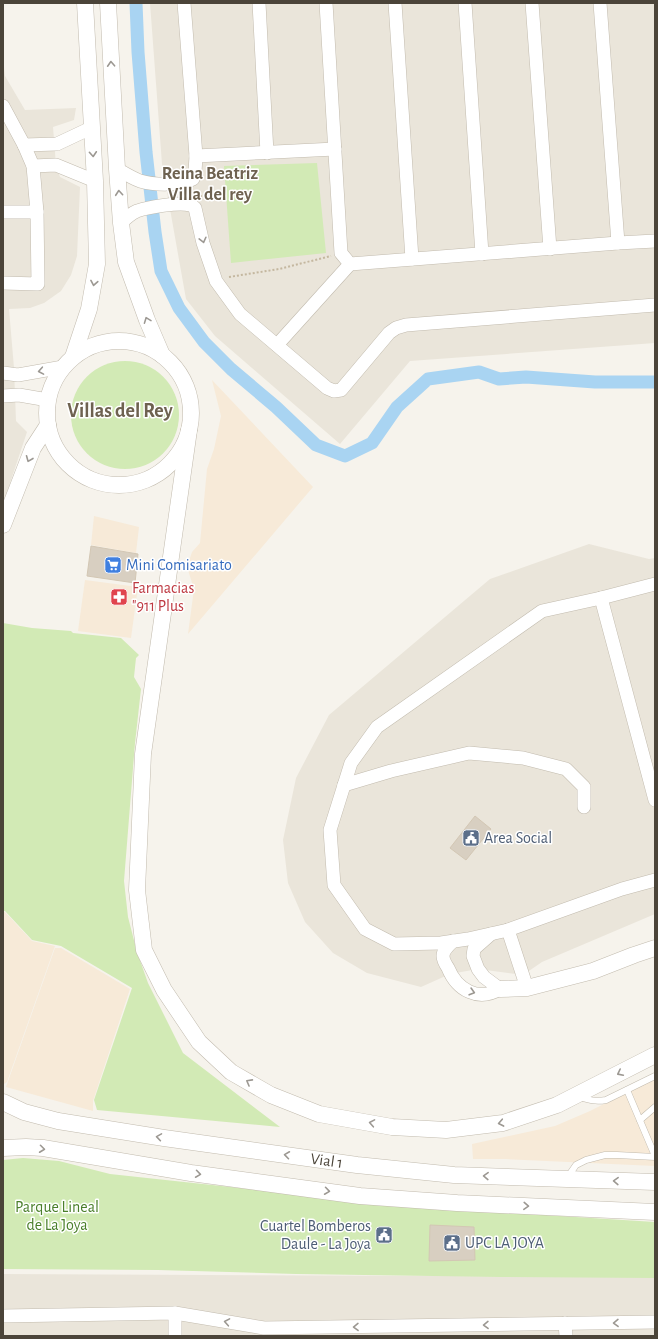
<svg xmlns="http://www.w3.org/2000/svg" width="658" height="1339" viewBox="0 0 658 1339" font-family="'Alegreya Sans',sans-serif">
	<rect width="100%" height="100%" fill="#f6f3ec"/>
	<g fill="#eae5da">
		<polygon points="150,3 655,3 655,343 410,361 340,444 215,336 186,299 162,164"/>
		<polygon points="3,59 5,76 25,110 76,108 74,120 53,127 56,165 60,177 80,187 77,256 71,275 61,291 44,303 30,308 9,309 14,368 16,421 27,432 3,504"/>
		<polygon points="589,544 649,559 655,558 655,914 542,962 523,975 478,969 450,974 421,987 367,973 333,953 305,922 288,883 283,840 296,778 329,715 490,579"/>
		<polygon points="3,1274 655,1277 655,1336 3,1336"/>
	</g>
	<g fill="#f7ead8">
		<polygon points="212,380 313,487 188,634 194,589 187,567 192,552 200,543 207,469 214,449 221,416"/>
		<polygon points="94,516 139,527 136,553 91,545"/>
		<polygon points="85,580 138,587 131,638 78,631"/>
		<polygon points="3,912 5,912 32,941 55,946 7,1082 4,1084 3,1083"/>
		<polygon points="55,948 61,948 130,989 93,1101 93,1111 6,1087"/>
		<polygon points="655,1078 655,1166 505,1159 473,1159 472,1144 555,1126 590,1111"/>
	</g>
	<g fill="#d2eab5">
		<polygon points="317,163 326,253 231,263 224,166"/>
		<circle cx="125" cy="415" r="54"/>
		<polygon points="3,623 32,628 71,631 73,633 121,638 139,655 136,658 134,677 141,689 135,743 124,881 128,917 137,952 148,983 183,1053 280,1127 97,1110 94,1100 132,988 61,946 32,940 5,911 3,911"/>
		<polygon points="23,1158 59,1161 110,1174 414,1207 655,1222 655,1278 501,1277 296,1274 158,1270 3,1269 3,1160"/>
	</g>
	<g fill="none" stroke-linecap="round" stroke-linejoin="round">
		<polyline stroke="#a9d4f2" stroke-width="13" points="136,3 138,52 146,152 155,232 161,271 179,308 204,342 231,369 276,407 316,445 345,456 372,443 397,407 428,379 479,372 499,379 526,377 595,382 655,382"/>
	</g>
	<g fill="#d8cfc1" stroke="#d3c7b4">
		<polygon points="91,546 138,554 135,583 87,576"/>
		<polygon points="475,816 491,829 466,860 450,848"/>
		<polygon points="430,1225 474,1227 475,1260 429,1261"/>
	</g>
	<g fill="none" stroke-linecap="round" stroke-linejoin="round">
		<defs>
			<g id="service">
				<polyline points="627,1090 655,1156"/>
				<path d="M579,1097C589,1100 596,1102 606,1100L655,1076"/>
				<polyline points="640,1120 655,1107"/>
				<polyline points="567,1178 576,1165 586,1160 605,1155 617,1155 655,1157"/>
			</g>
			<g id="minor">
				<polyline points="259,3 267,153"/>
				<polyline points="395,3 412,259"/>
				<polyline points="465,3 482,254"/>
				<polyline points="532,3 550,249"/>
				<polyline points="600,3 618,243"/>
				<polyline points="3,106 24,145 33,166 37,212 38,284 3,283"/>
				<polyline points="24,145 57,144 91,128"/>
				<polyline points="196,156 335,149"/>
				<polyline points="33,166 56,165 95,181"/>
				<path d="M117,169C124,173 132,178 140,181C153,185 181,186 193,179L195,172L196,156L184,3"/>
				<polyline points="3,212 37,212"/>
				<path d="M121,223C126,218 130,214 137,211C148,207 179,202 190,205C191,205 194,207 195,208L203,243L216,281L240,314L327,388L334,391L341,390L389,333L396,328L406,325L655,305"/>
				<polyline points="350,264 618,243 655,241"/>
				<polyline points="277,345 350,264 341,253 326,3"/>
				<polyline points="3,373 18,375 63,367"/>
				<polyline points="3,396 19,395 48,400"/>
				<polyline points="655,584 601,598 542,611 377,727 351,763 330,830 334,885 365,929 394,944 441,943 468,939 508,930 622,889 655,880"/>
				<polyline points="601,598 655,800"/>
				<polyline points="344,785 391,771 469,753 523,758 566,769 584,787 584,807"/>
				<polyline points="508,930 527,988"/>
				<path d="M453,941C449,945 443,950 443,956C443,960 446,965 448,968C457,990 478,1002 500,989L484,977L478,969L473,956L474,949L491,934"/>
				<polyline points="175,1313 175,1336"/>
				<polyline points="3,1316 175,1313 264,1328 655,1322"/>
				<polyline points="565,1323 566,1336"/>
			</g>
			<g id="tertiary">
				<polyline points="108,3 117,169 121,223 126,262 147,320 162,355"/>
				<circle cx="119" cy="413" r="72"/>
				<polyline points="73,357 89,309 97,264 95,181 85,3"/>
				<polyline points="189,430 143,754 137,890 144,950 164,990 199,1042 231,1072 271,1095 319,1114 392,1127 446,1130 503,1123 557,1105 655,1055"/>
				<polyline points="3,525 33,448 48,425"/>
				<polyline points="500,989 527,988 593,971 634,955 655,948"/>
				<path id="s1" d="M3,1102L24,1112L58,1121L164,1138L357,1165L454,1175L655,1182"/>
				<polyline points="3,1148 26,1147 43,1148 191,1173 360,1196 457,1203 655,1212"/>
			</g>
		</defs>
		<use href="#service" stroke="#c2bbae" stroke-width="7"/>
		<use href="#minor" stroke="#c2bbae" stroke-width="14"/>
		<use href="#tertiary" stroke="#c2bbae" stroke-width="17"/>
		<g stroke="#c4b79f" stroke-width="2" stroke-dasharray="2 2" stroke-linecap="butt">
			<polyline points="200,196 226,195"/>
			<polyline points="229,277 279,269 331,256"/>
		</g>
		<use href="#service" stroke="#fff" stroke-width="6"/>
		<use href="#minor" stroke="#fff" stroke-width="13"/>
		<use href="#tertiary" stroke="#fff" stroke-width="16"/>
	</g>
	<defs><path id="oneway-chevron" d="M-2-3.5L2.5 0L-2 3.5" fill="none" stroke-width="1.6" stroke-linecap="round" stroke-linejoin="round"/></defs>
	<g stroke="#9c9892">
		<use href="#oneway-chevron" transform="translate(111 64) rotate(-93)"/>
		<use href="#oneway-chevron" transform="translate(93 154) rotate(86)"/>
		<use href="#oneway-chevron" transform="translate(119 193) rotate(-95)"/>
		<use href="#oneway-chevron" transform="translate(203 240) rotate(76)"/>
		<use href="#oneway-chevron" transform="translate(94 283) rotate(100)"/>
		<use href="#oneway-chevron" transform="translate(147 320) rotate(-111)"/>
		<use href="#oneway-chevron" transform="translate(41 371) rotate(170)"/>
		<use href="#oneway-chevron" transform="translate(29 459) rotate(112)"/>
		<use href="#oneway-chevron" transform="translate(472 992) rotate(16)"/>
		<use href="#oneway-chevron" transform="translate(620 1073) rotate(153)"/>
		<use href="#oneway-chevron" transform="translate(249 1082) rotate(-151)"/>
		<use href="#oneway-chevron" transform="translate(372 1123) rotate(-170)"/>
		<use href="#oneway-chevron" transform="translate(501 1123) rotate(169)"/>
		<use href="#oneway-chevron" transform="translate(159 1137) rotate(-171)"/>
		<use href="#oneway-chevron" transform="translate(42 1149) rotate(7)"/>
		<use href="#oneway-chevron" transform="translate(287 1155) rotate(-172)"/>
		<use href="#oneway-chevron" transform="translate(198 1174) rotate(8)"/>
		<use href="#oneway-chevron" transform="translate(486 1176) rotate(-178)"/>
		<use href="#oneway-chevron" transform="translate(616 1181) rotate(-178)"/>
		<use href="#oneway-chevron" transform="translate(327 1191) rotate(8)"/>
		<use href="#oneway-chevron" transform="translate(526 1206) rotate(3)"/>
		<use href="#oneway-chevron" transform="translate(227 1322) rotate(-170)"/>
		<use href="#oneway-chevron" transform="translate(616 1323) rotate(179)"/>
		<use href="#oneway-chevron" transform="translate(486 1325) rotate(179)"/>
		<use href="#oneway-chevron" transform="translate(356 1327) rotate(179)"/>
	</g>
	<defs>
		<symbol id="supermarket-square" viewBox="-11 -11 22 22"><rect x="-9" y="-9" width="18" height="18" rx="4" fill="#3f7fe0" stroke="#fff"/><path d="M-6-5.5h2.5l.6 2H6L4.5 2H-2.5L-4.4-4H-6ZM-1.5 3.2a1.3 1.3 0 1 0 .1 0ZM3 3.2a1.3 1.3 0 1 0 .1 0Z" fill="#fff"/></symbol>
		<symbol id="pharmacy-square" viewBox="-11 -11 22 22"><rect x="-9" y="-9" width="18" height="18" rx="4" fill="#e0444e" stroke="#fff"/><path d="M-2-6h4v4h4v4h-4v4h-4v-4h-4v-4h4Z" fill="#fff"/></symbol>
		<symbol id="civic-square" viewBox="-11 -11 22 22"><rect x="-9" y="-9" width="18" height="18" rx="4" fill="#5c6f8a" stroke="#fff"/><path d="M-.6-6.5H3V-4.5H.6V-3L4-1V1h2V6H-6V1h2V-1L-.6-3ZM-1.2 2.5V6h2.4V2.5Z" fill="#fff"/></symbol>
	</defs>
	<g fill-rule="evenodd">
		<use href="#supermarket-square" x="103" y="555" width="20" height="20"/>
		<use href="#pharmacy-square" x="109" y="587" width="20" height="20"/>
		<use href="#civic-square" x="461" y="828" width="20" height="20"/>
		<use href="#civic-square" x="374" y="1225" width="20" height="20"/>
		<use href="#civic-square" x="442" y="1233" width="20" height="20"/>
	</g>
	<g text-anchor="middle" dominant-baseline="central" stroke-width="3" stroke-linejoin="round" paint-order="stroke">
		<g font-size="16" fill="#366cbe" stroke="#fff" text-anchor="start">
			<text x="126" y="565">Mini Comisariato</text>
		</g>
		<g font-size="16" fill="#be3a42" stroke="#fff" text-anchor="start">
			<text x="132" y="588">Farmacias<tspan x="132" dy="18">"911 Plus</tspan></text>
		</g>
		<g font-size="16" fill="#4e5e75" stroke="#fff" text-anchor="start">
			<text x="484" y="838">Area Social</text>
			<text x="371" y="1226" text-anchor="end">Cuartel Bomberos<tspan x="371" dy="18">Daule - La Joya</tspan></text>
			<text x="465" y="1243">UPC LA JOYA</text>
		</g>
		<g font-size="16" fill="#4b4439" stroke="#fff">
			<text stroke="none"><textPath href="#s1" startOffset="330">Vial 1</textPath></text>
		</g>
		<g font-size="16" fill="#4a7f2a" stroke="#fff">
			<text x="57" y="1207">Parque Lineal<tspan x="57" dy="18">de La Joya</tspan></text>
		</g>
		<g font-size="18" font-weight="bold" fill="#6e6250" stroke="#fff">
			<text x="210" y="174">Reina Beatriz<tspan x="210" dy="21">Villa del rey</tspan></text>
		</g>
		<g font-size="20" font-weight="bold" fill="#6e6250" stroke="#fff">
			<text x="120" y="411">Villas del Rey</text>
		</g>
	</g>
	<rect width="658" height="1339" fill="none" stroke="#4b4439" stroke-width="8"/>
</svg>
